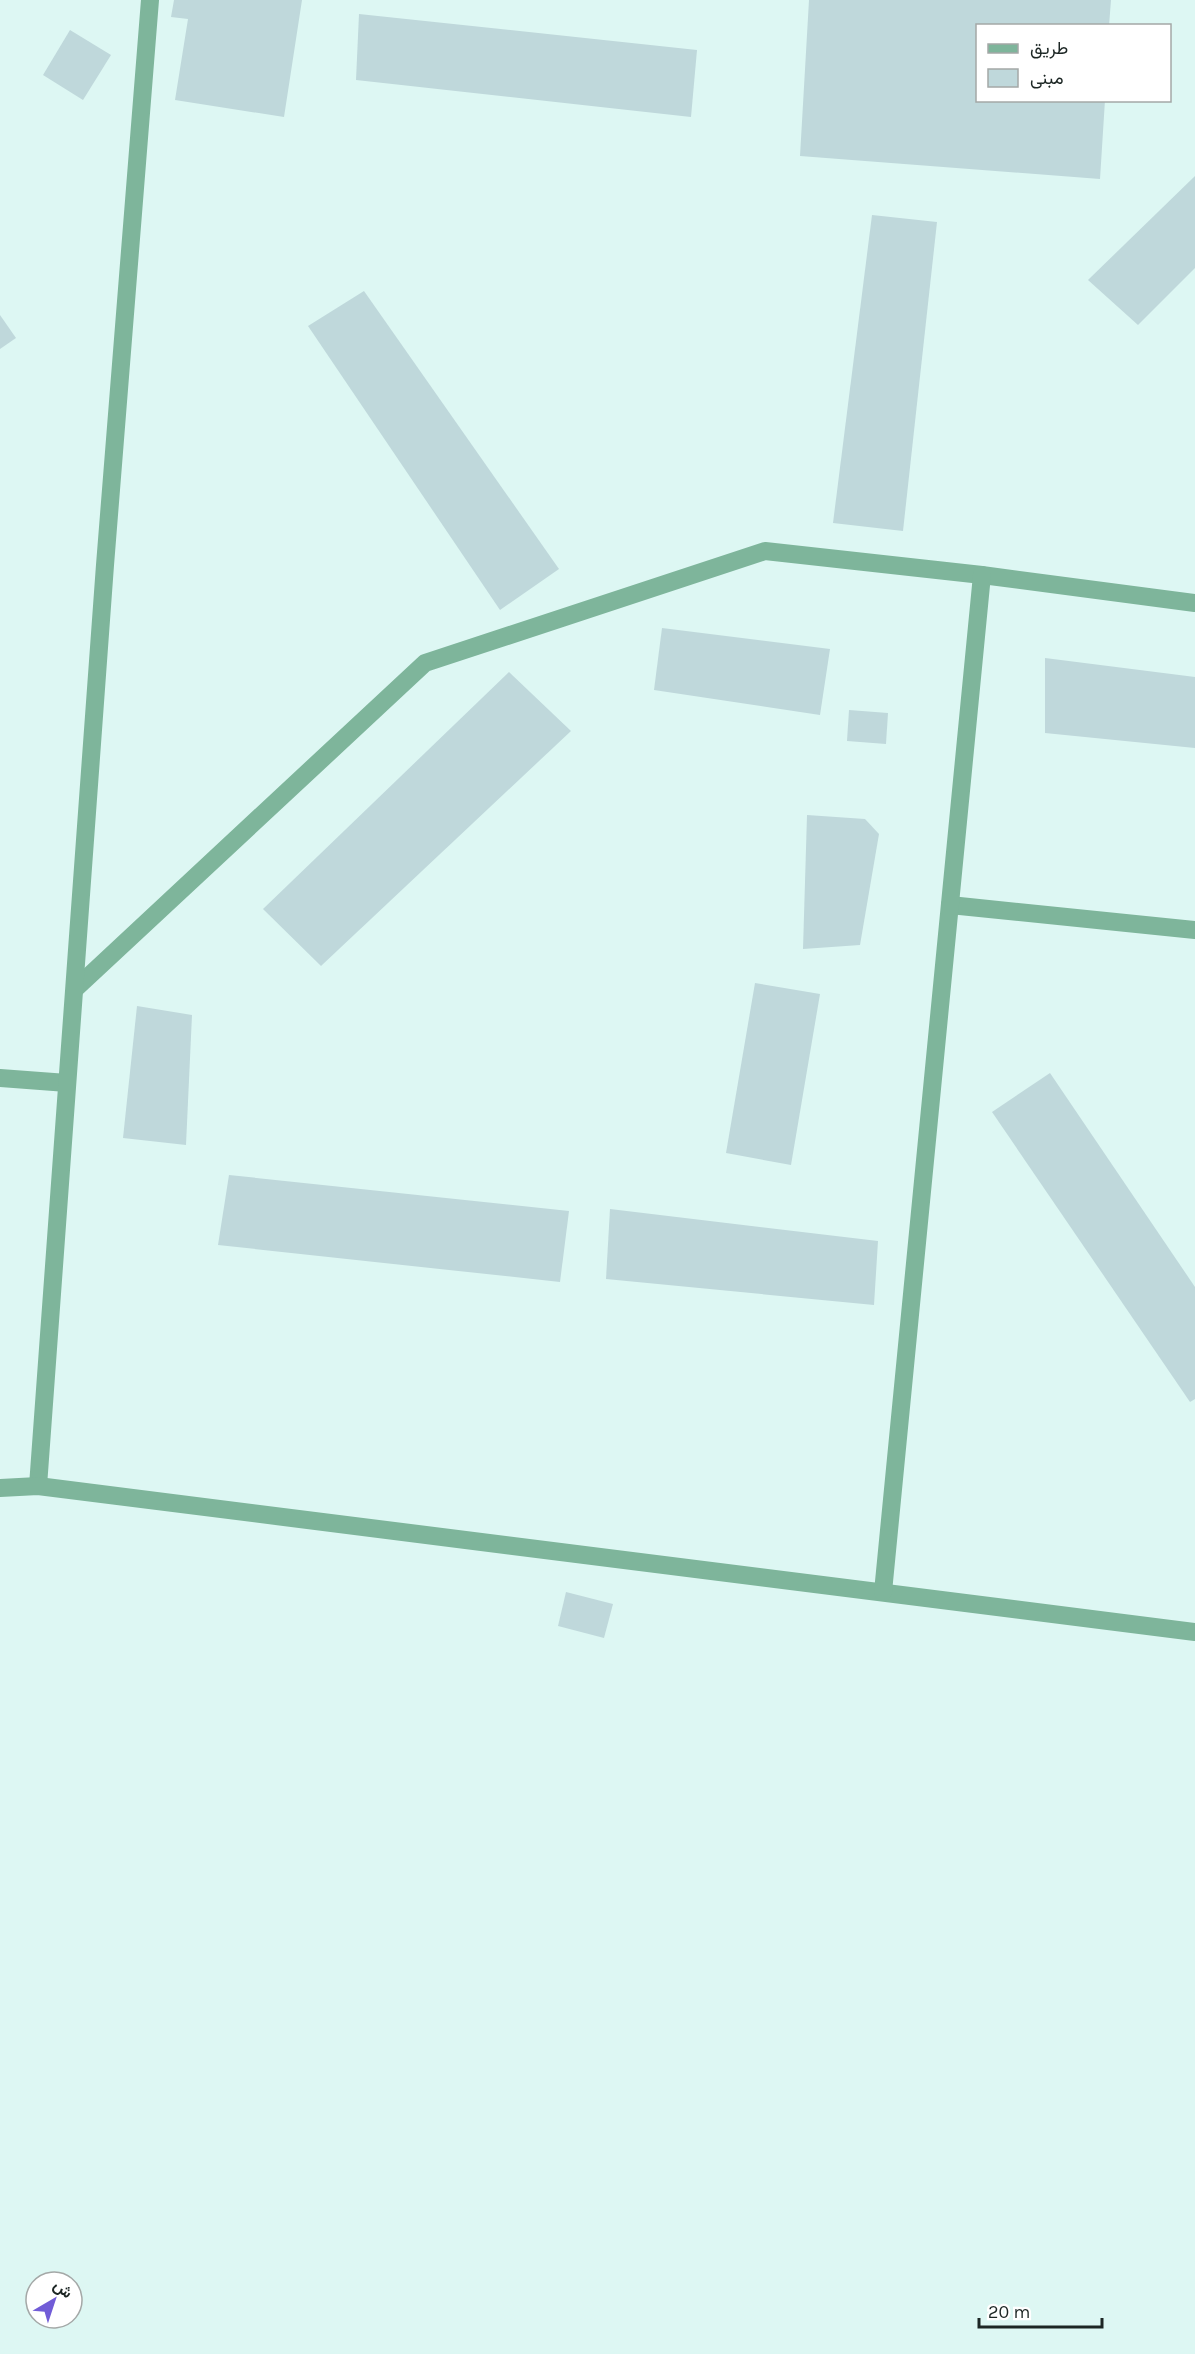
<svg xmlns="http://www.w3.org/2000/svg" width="1195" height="2354" viewBox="0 0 1195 2354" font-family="Karla,Vazirmatn,sans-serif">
	<rect width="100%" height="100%" fill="#ddf7f3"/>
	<g fill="#bfd8db">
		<polygon points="174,0 302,0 284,117 175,100 188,19 171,17"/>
		<polygon points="809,0 1111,0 1109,26 978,26 978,100 1105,100 1100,179 800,156"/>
		<polygon points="359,14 697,50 691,117 356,80"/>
		<polygon points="70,30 111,55 83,100 43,75"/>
		<polygon points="1195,176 1195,268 1138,325 1088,280"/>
		<polygon points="872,215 937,222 903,531 833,523"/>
		<polygon points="364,291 559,569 500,610 308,326"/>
		<polygon points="0,315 16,338 0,349"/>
		<polygon points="662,628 830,649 820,715 654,690"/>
		<polygon points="1045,658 1195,677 1195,748 1045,733"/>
		<polygon points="509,672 571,731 321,966 263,909"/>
		<polygon points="849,710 888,713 886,744 847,741"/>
		<polygon points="807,815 865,819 879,834 860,945 803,949"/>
		<polygon points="755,983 820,994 791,1165 726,1153"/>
		<polygon points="137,1006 192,1015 186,1145 123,1138"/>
		<polygon points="1050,1073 1195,1287 1195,1399 1190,1402 992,1112"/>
		<polygon points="229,1175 569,1211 560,1282 218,1245"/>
		<polygon points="610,1209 878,1241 874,1305 606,1279"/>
		<polygon points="566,1592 613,1604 604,1638 558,1626"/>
	</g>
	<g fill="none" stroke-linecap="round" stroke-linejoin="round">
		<g stroke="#7eb59b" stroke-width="18">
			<polyline points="950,905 1195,930"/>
			<polyline points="75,989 425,663 765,551 982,575 1195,603"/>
			<polyline points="0,1078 67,1083"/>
			<polyline points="38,1486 105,565 150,0"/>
			<polyline points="0,1488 38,1486 1195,1632"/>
			<polyline points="883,1592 982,575"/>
		</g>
	</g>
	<rect x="976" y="24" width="195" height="78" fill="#ffffff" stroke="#a4a8a7" stroke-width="1.5"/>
	<rect x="988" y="44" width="30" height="9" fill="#7eb59b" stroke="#a4a8a7" stroke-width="1.5"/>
	<text x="1030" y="54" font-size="18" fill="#1c2624">طريق</text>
	<rect x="988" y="69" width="30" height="18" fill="#bfd8db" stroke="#a4a8a7" stroke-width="1.5"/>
	<text x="1030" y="84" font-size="18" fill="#1c2624">مبنى</text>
	<g transform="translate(54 2300) rotate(39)"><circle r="28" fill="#ffffff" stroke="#a4a8a7" stroke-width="1.5"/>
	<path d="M0-4.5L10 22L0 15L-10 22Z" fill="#715cd7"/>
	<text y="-9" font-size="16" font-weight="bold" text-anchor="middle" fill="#1c2624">ش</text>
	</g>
	<path d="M979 2318v9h123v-9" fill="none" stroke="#1c2624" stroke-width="3"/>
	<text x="988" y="2318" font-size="18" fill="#1c2624" stroke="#ffffff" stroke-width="4.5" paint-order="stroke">20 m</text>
</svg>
